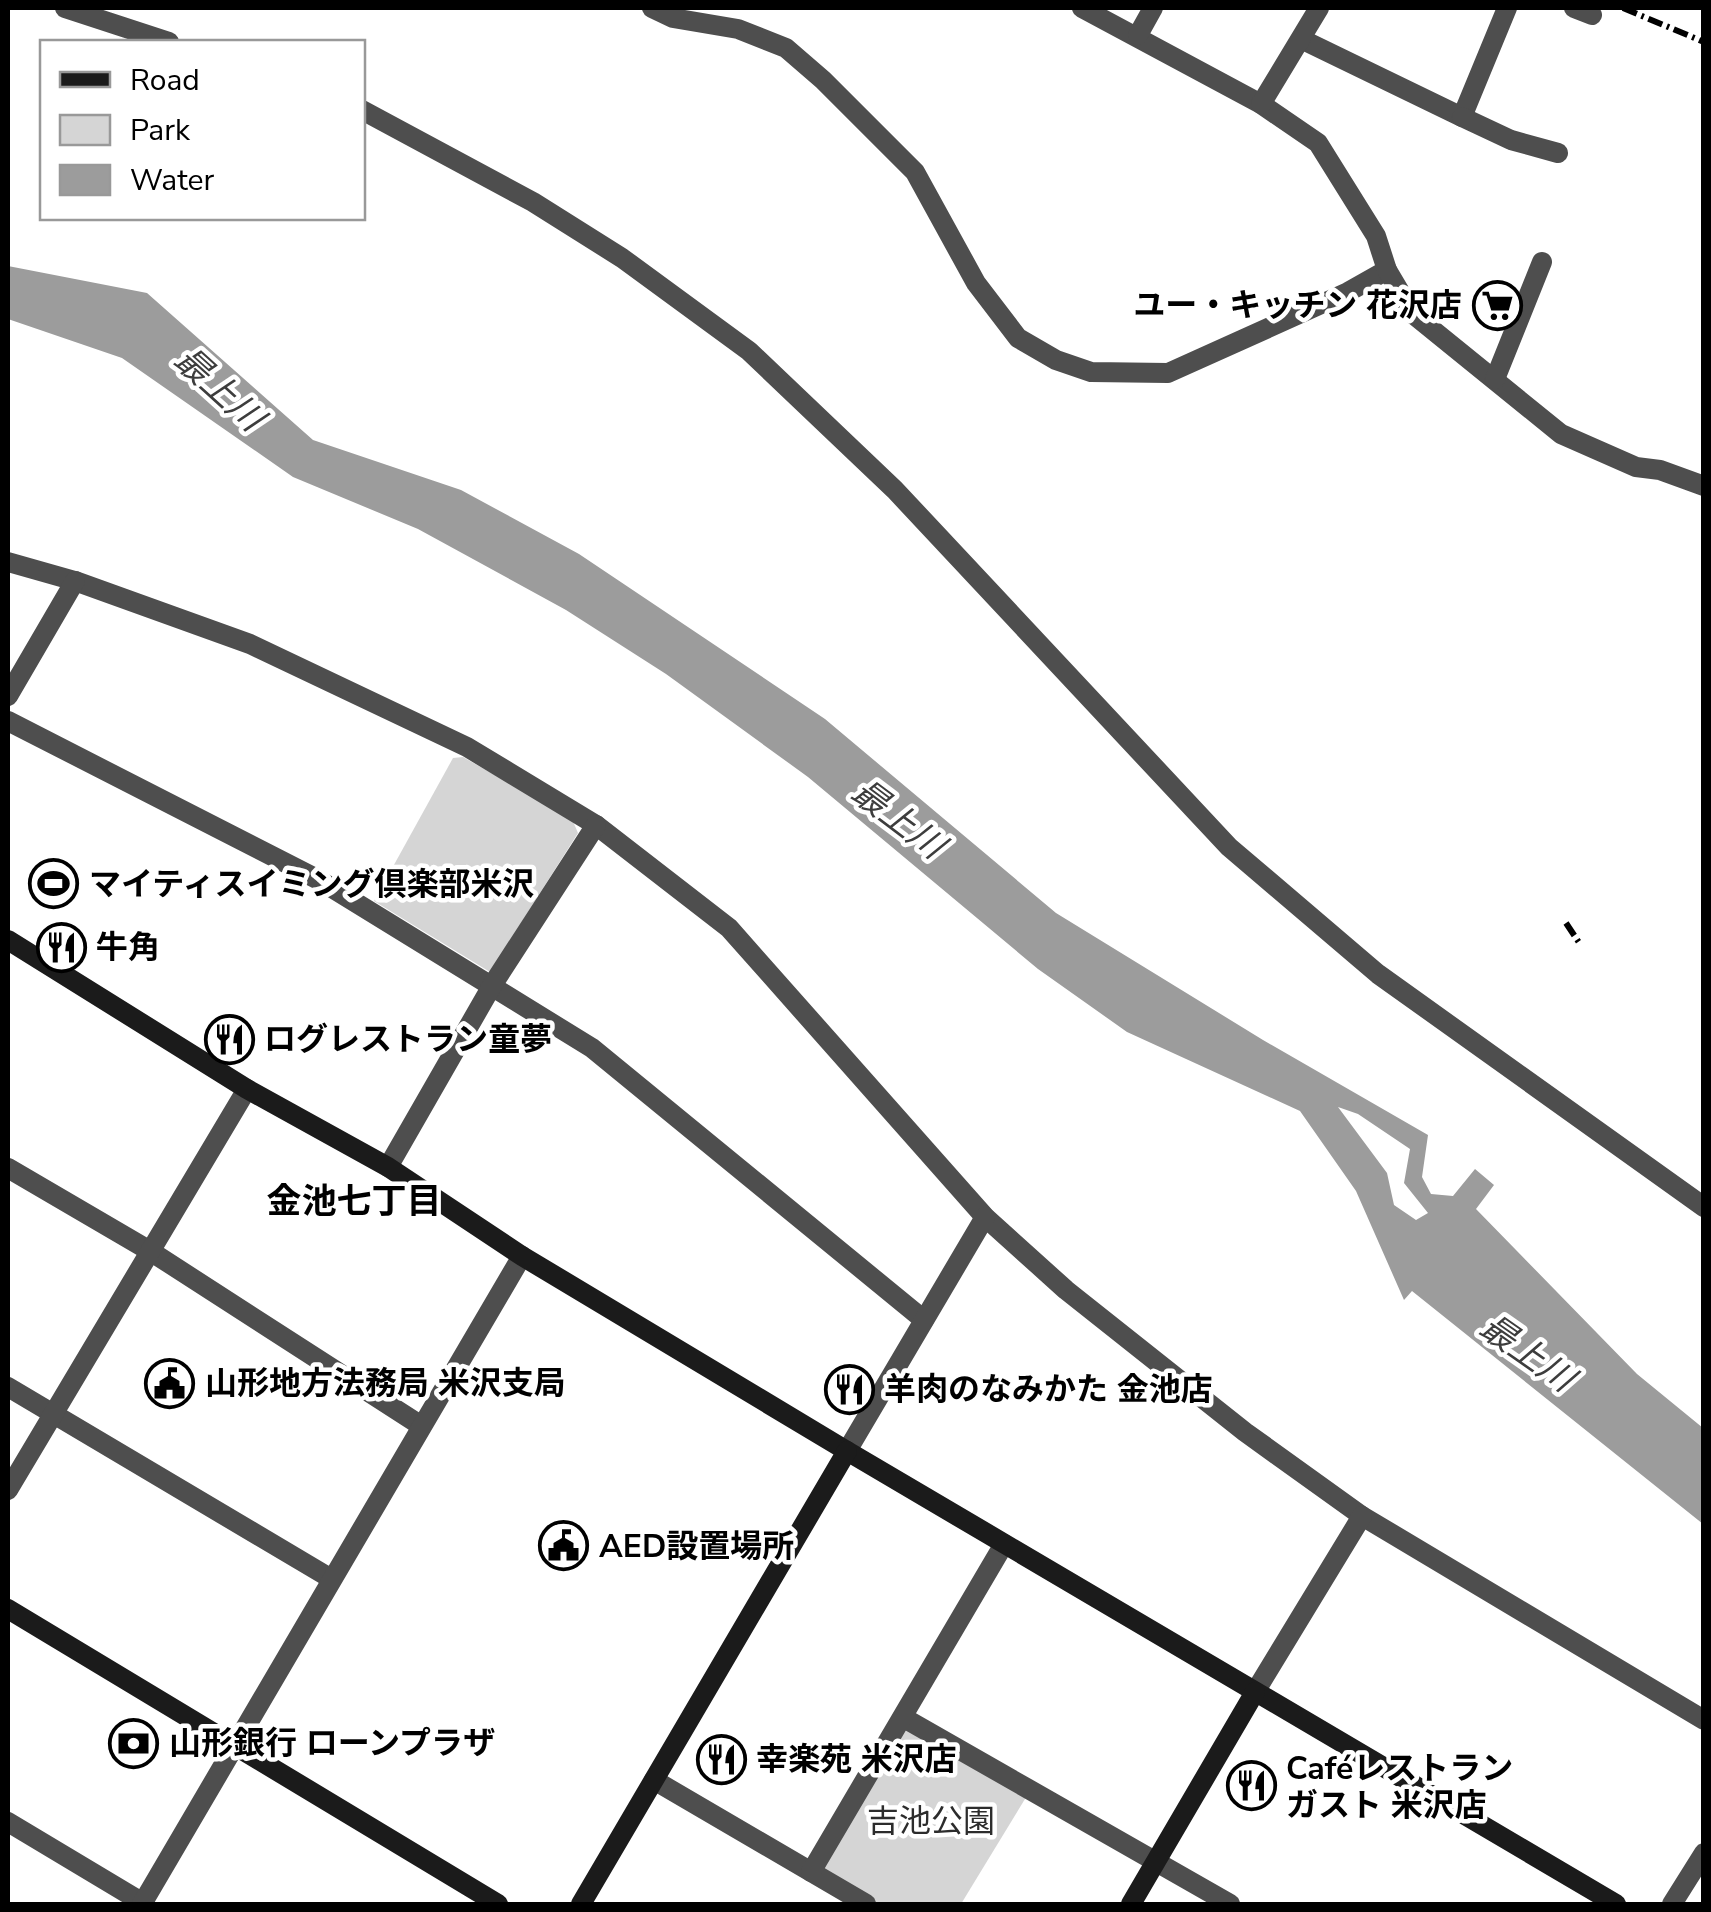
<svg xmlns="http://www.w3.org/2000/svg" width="1711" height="1912" viewBox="0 0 1711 1912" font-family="'Nunito Sans','Noto Sans JP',sans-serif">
	<rect width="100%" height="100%" fill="#fff"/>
	<g fill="#d5d5d5">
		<polygon points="463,757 572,819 578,833 490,972 374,901 453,758"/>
		<polygon points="908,1725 1028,1794 961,1904 879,1904 821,1870"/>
	</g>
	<path fill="#9c9c9c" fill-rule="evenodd" d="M8,266L147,293L313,440L461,490L579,554L825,719L1056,913L1263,1040L1428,1135L1422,1177L1431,1194L1453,1196L1475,1169L1494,1185L1476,1209L1637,1374L1703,1428V1524L1412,1291L1404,1300L1356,1191L1300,1111L1127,1032L1038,969L808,777L666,674L566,610L418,529L293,477L122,358L8,319ZM1338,1107L1358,1114L1410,1149L1404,1183L1428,1213L1416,1220L1394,1205L1387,1173Z"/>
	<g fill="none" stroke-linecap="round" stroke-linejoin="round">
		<g stroke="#4e4e4e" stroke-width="20">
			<polyline points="65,8 169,42"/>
			<polyline points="652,8 673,18 738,29 786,48 823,80 915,172 976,283 1018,338 1056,360 1091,372 1168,373 1348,292 1387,270"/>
			<polyline points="1082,8 1261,104 1318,143 1376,236 1387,270 1413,314 1561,434 1636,467 1660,470 1704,486"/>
			<polyline points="1574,8 1592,15"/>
			<polyline points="1138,35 1153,8"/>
			<polyline points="1301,39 1462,117 1507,8"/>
			<polyline points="1261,104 1319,8"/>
			<polyline points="362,110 533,202 622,258 749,351 895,490 1229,847 1378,974 1704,1207"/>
			<polyline points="1462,117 1511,140 1558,153"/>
			<polyline points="1495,379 1542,262"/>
			<polyline points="8,562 75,581 250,644 467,747 596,825 729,928 985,1217 1066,1290 1245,1432 1362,1516 1704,1720"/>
			<polyline points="8,696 75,581"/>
			<polyline points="8,721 319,880 592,1048 924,1320"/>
			<polyline points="388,1167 493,984 596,825"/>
			<polyline points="8,1168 150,1251 420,1425"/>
			<polyline points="8,1387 330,1578"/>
			<polyline points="847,1451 985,1217"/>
			<polyline points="8,1490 247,1089"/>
			<polyline points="1255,1692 1362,1516"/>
			<polyline points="904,1718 1230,1904"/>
			<polyline points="654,1780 866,1904"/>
			<polyline points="8,1822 145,1904"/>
			<polyline points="811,1872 1004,1544"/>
			<polyline points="142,1904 522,1256"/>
			<polyline points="1672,1904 1704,1853"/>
		</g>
		<g stroke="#1b1b1b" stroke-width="20">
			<polyline points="8,940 247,1089 388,1167 522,1256 847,1451 1616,1904"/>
			<polyline points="8,1609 498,1904"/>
			<polyline points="581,1904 847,1451"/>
			<polyline points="1131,1904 1255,1692"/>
		</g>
		<g stroke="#000" stroke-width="6" stroke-dasharray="15 5 2.5 5" stroke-linecap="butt">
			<polyline points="1623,8 1704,42"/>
			<polyline points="1566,923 1580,944"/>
		</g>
	</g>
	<defs>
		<symbol id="supermarket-ring" viewBox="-11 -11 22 22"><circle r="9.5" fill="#fff" stroke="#000" stroke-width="1.5"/><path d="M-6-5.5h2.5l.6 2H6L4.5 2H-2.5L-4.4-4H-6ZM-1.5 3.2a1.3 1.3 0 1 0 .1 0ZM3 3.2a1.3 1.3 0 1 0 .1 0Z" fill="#000"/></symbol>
		<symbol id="stadium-ring" viewBox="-11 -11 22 22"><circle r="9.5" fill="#fff" stroke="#000" stroke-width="1.5"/><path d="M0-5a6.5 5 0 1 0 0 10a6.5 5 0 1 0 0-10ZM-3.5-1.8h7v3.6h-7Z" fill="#000"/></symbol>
		<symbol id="restaurant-ring" viewBox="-11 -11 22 22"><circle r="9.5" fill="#fff" stroke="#000" stroke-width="1.5"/><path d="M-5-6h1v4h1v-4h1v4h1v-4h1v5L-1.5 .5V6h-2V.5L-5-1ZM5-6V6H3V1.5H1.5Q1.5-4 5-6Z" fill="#000"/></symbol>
		<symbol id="civic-ring" viewBox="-11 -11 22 22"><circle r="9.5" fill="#fff" stroke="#000" stroke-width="1.5"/><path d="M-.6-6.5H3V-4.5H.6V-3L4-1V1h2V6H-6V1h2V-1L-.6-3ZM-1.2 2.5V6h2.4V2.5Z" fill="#000"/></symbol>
		<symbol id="bank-ring" viewBox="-11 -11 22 22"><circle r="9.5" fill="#fff" stroke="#000" stroke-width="1.5"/><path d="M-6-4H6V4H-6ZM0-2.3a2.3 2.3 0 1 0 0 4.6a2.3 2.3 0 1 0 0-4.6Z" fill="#000"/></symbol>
	</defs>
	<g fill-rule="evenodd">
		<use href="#supermarket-ring" x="1470" y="278" width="55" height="55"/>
		<use href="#stadium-ring" x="26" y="856" width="55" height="55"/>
		<use href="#restaurant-ring" x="34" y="920" width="55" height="55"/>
		<use href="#restaurant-ring" x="202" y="1012" width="55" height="55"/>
		<use href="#civic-ring" x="142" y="1356" width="55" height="55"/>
		<use href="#restaurant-ring" x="822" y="1362" width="55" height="55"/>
		<use href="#civic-ring" x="536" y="1518" width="55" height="55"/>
		<use href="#bank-ring" x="106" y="1716" width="55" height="55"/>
		<use href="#restaurant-ring" x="694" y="1732" width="55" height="55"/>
		<use href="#restaurant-ring" x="1224" y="1758" width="55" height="55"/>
	</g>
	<g text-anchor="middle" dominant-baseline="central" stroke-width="9" stroke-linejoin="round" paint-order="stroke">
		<g font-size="32" font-weight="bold" fill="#000" stroke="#fff" text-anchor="start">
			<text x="1462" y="305" text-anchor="end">ユー・キッチン 花沢店</text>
			<text x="89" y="884">マイティスイミング倶楽部米沢</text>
			<text x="96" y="947">牛角</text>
			<text x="264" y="1039">ログレストラン童夢</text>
			<text x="205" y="1383">山形地方法務局 米沢支局</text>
			<text x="884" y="1389">羊肉のなみかた 金池店</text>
			<text x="599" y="1546">AED設置場所</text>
			<text x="169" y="1743">山形銀行 ローンプラザ</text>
			<text x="756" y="1759">幸楽苑 米沢店</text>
			<text x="1286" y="1768">Caféレストラン<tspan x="1286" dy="37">ガスト 米沢店</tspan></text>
		</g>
		<g font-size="32" fill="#2c2c2c" stroke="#fff">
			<text x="931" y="1821">吉池公園</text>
		</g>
		<g font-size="35" font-style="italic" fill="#3d3d3d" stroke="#fff">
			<text transform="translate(219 389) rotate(42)">最上川</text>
			<text transform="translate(898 819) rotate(37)">最上川</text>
			<text transform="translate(1527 1353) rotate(35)">最上川</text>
		</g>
		<g font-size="35" font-weight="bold" fill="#000" stroke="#fff">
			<text x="354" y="1201">金池七丁目</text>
		</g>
	</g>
	<rect width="1711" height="1912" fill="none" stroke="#000000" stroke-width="20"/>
	<rect x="40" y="40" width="325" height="180" fill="#ffffff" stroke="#999999" stroke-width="2.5"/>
	<rect x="60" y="72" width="50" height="15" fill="#1b1b1b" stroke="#999999" stroke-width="2.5"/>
	<text x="130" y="90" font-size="30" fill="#000000">Road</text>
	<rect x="60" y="115" width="50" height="30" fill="#d5d5d5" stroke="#999999" stroke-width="2.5"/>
	<text x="130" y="140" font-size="30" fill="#000000">Park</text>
	<rect x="60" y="165" width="50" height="30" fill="#9c9c9c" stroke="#999999" stroke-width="2.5"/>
	<text x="130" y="190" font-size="30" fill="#000000">Water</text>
</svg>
